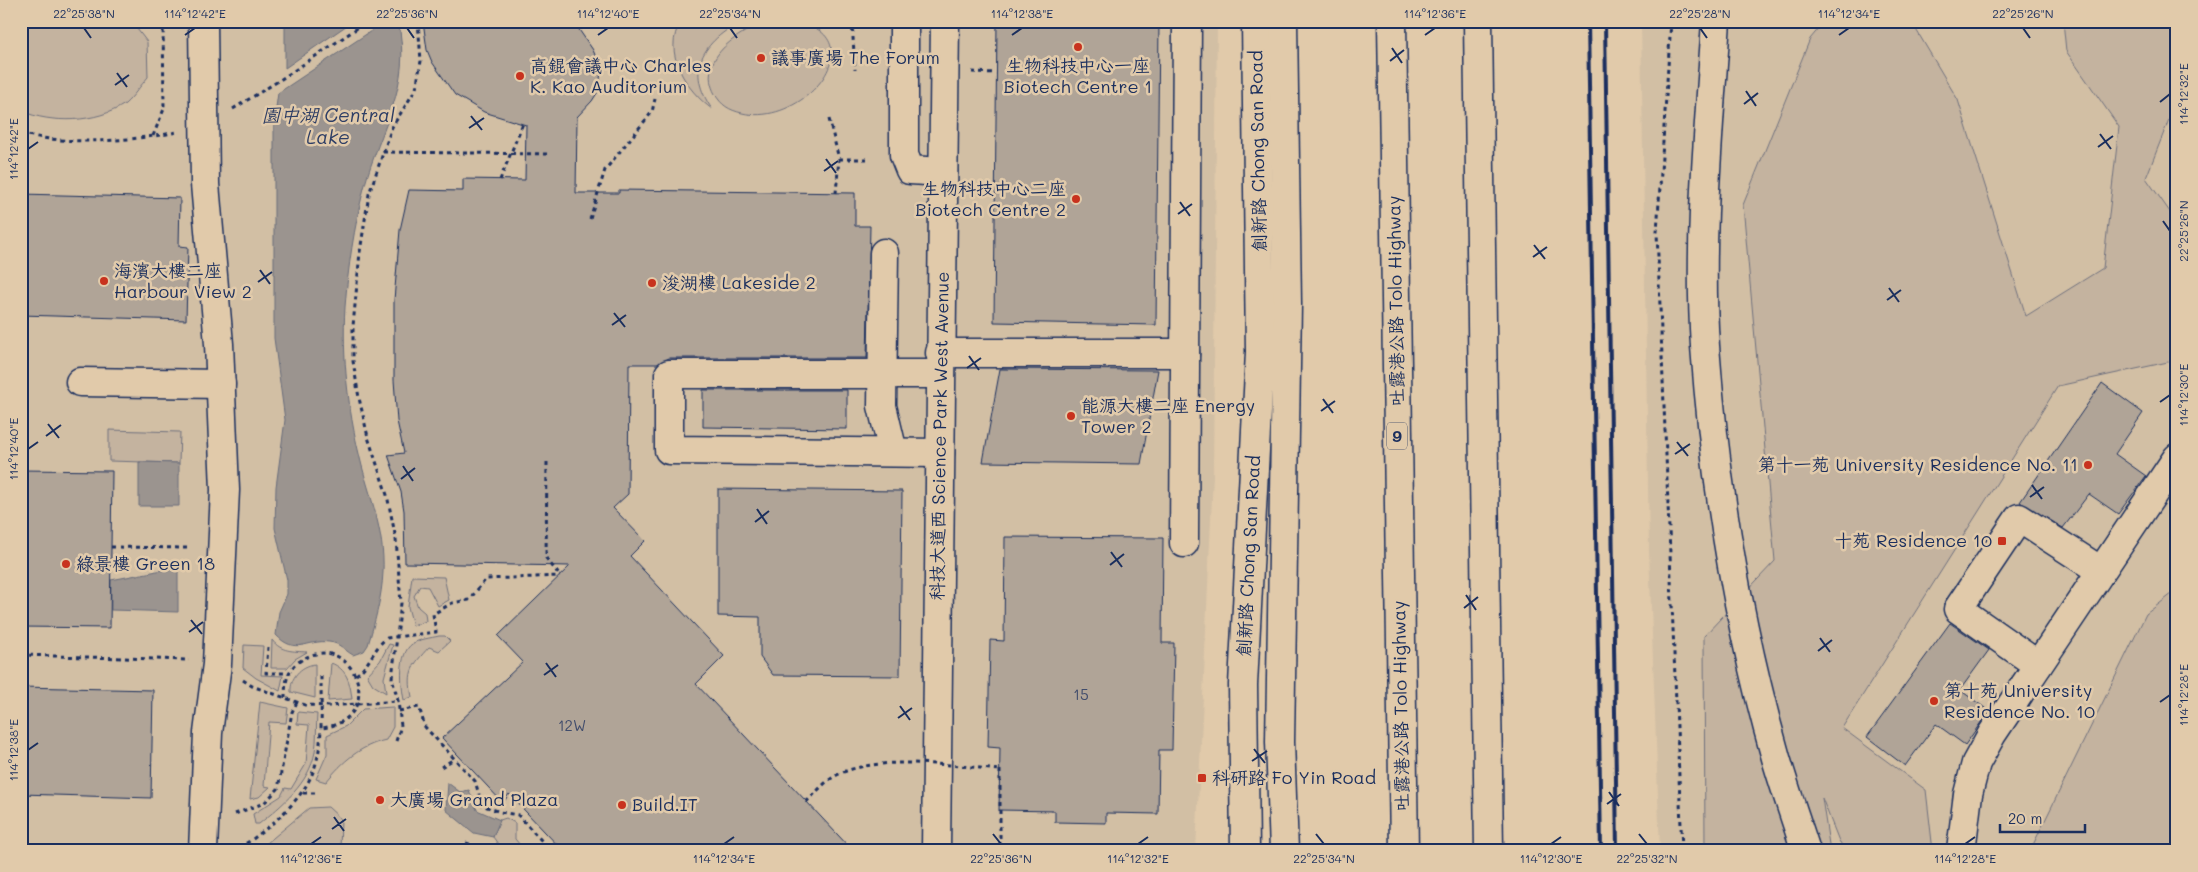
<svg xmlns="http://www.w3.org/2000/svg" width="2198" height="872" viewBox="0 0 2198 872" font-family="Mali,'LXGW WenKai TC',sans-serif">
  <rect width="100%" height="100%" fill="#e1caaa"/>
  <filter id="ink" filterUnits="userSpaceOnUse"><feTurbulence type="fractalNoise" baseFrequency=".02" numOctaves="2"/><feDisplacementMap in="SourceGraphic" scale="10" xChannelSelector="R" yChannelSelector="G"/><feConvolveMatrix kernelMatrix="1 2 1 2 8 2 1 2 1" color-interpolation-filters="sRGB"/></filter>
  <g filter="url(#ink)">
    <g fill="#d2bfa4">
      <path d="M21 21H1217L1213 475 1196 851H21Z"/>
      <path d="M1641 21H2177V851H1660L1649 552Z"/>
    </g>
    <g fill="#c4b39f" stroke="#70717e">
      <path d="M21 21H131L147 42 148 77C141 85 133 97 125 104 96 123 52 124 21 111Z"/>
      <path d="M681 21H742C702 42 685 70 712 109 687 91 661 53 681 21Z"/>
      <path d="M771 21C780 21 790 20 798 22 875 38 805 128 742 113 729 110 721 105 715 94 695 57 742 29 771 21Z"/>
      <path d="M1825 21H1911L1958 100 2026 316 2103 268 2119 127 2066 51 2063 21H2177V99L2146 178 2177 222V360L2058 386 1842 728 1926 790 1933 851H1846L1839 841 1822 798 1830 851H1705L1704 636 1775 561 1743 205 1810 39Z"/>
      <path d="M109 430 180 432 179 463 109 461Z"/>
      <path d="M412 576 444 577 449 600 438 606 428 587 420 586 414 596 418 607 425 613 426 621 413 626 408 607Z"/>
      <path d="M2177 590V790L2173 793 2177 808V851H2030L2146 614Z"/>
      <path d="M439 636H445L450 641 439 651 429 647C412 666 407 671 412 697L404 700C401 685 398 654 412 644 419 639 431 638 439 636Z"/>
      <path d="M272 640C281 652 293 651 307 652L295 659 287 668H271Z"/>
      <path d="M389 644 393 645 384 678 386 693 373 685 367 675 380 661Z"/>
      <path d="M244 645 263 646 261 675 283 676 280 691 256 678 243 668Z"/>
      <path d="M331 663C347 669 350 682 352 699L328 701Z"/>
      <path d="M315 664V698L291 692C290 678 300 666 315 664Z"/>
      <path d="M260 702 288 708 286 723 269 722 264 786 270 787 259 797 250 799Z"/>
      <path d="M393 707V727L386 740C360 746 343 761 326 782L316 779 327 754V735L346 726 363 709Z"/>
      <path d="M298 712 317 714C316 726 317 740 315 752 309 784 282 805 259 824H255L253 814 281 796 285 788 291 789 306 764 309 725 297 724Z"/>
      <path d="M328 807 341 819 340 851H275L267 843 309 808Z"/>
      <path d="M506 818 515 823V839L525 851H503L493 837 500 820Z"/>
    </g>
    <g fill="#9b948f" stroke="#686c7b">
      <path d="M285 21H353L285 68Z"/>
      <path d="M386 21H398C413 86 380 128 364 188 354 228 348 267 345 307 342 356 348 410 360 458 369 496 385 531 383 572 382 597 375 621 368 645L364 651 353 655C344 650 340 643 329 642 307 639 296 656 276 635L279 612 287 594V580L275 528 276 487 285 420 274 338V122L278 93Z"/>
      <path d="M139 462 179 463V506H139Z"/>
      <path d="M178 567V612L111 610V580Z"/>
      <path d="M448 783 460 792 469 790 477 810 500 820 493 837 474 833 446 810Z"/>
    </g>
    <g fill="#b0a497" stroke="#1b2f5e">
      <path d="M423 21H573L593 50 601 70 599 90 592 101 577 117 576 193H619V190L855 193V226H870L867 358H669L658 364H629L628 494 613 508 645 541 630 556 724 656 696 684 853 851H563L509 794 503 803 442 738 523 662 498 636 570 566 405 563 404 511 401 492 388 455 404 453 397 421 394 380V300L400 230 409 190 463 191V179L525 180 526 125 484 112 455 95 432 62 427 50Z"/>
      <path d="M997 21H1159L1156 325 994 322Z"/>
      <path d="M21 194 180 198 179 246 188 247 186 320 21 315Z"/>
      <path d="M1000 369 1158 370 1141 464 983 462Z"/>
      <path d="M2102 383 2143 413 2115 454 2146 476 2118 514 2089 494 2063 528 2020 502Z"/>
      <path d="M703 390H847V429L703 427Z"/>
      <path d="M21 470 112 471 110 628 21 627Z"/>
      <path d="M718 489 902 491 900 676 773 675 760 657V617L718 616Z"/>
      <path d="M1005 537 1163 538 1162 643H1174L1172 750H1159L1158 814 1106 813V823L1055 822V811L999 810 1000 748 988 747 990 640 1004 641Z"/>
      <path d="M1950 623 1989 650 1960 690 1989 711 1965 745 1936 724 1905 766 1867 737Z"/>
      <path d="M21 687 153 690 151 798 21 794Z"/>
    </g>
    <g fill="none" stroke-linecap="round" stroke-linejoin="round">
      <defs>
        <g id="minor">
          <path d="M203 21 205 184 219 344 225 490 217 664 208 733 203 851"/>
          <path d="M904 21V155L910 170 943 172"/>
          <path d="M1716 21C1709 129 1698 238 1705 346 1715 486 1738 624 1776 758 1785 789 1796 820 1806 851"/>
          <path d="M884 253 882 406 893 452"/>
          <path d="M940 353H1185"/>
          <path d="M80 382 221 384"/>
          <path d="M940 453 669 450V374H940"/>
          <path d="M1184 543 1187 21"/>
          <path d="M2038 665 1958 609 2019 518 2101 571"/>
          <path d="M936 851 945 21"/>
          <path d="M1961 851 1968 794 1976 763 1992 734 2177 458"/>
        </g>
        <g id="major">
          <path d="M1283 21 1287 304 1280 742 1284 851"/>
          <path d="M1245 851 1243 685 1260 352 1256 21"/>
        </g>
        <g id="highway">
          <path d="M1392 21 1404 851"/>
          <path d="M1478 21 1489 851"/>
        </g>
      </defs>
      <use href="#minor" stroke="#1b2f5e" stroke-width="31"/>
      <use href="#major" stroke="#1b2f5e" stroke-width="31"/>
      <use href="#highway" stroke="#1b2f5e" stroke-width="31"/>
      <g stroke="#1b2f5e" stroke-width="3" stroke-dasharray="4 4" stroke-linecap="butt">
        <path d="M852 21 855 70"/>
        <path d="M1671 21 1657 232 1682 851"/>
        <path d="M972 72 997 73"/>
        <path d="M233 109 280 80 368 21"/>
        <path d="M829 119 839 159 836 193"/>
        <path d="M21 133C61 146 135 141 177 132"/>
        <path d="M153 136 164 109 163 21"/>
        <path d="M383 152 550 154"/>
        <path d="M839 159H871"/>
        <path d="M590 219 605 170 652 112 655 99"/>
        <path d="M547 462 546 558 560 576"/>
        <path d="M111 547 188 548"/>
        <path d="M268 647 266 673H289"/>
        <path d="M21 655 189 660"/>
        <path d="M356 675C371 664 373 648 387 638L436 632 433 614 452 603 469 600 486 579 560 576"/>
        <path d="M243 680 252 686 305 705 329 706 398 701 392 678 401 603 396 539 387 495 368 437 359 398 353 361V326L360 252 369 194 392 127 416 89 421 61 418 21"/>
        <path d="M285 698C285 683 287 669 300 661 351 626 391 718 322 728"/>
        <path d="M399 711 419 707 425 727 475 781 482 805 500 812 518 815 551 851"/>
        <path d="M396 741 401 726 398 701"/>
        <path d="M441 767 454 759"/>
        <path d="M1000 770V851"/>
        <path d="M303 793H318"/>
        <path d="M235 814 264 803 278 789 292 712 297 702"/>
        <path d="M466 843 492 851"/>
        <path d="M231 848C242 849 258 835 267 828 328 777 321 749 321 675"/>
      </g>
      <use href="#minor" stroke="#e1caaa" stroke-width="28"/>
      <use href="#major" stroke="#e1caaa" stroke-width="28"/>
      <use href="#highway" stroke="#e1caaa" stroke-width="28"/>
      <g stroke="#1b2f5e" stroke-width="4">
        <path d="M1588 21 1601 851"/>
        <path d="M1605 21 1617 851"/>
      </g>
      <g stroke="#1b2f5e" stroke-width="3" stroke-dasharray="4 4" stroke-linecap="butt">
        <path d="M500 180 523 123"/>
        <path d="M806 802C814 795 821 786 829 780 866 752 956 766 1000 770"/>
      </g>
    </g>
  </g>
  <path fill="none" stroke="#1b2f5e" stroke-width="2" d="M84 28 91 38M407 28 414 38M730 28 737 38M1700 28 1707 38M2023 28 2030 38M185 35 195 28M598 35 608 28M1012 35 1022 28M1425 35 1435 28M1839 35 1849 28M1392 48 1402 63M1390 61 1404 50M117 73 127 87M115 85 129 75M1746 91 1756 106M2160 102 2170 94M1744 104 1758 93M471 116 482 130M469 128 484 118M2100 134 2111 149M2098 147 2113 136M28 149 38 142M826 159 836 173M824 171 838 161M1180 202 1190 216M1178 214 1192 204M2163 221 2170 231M1534 245 1545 259M1533 257 1547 247M260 270 270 284M258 282 272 272M1889 288 1899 302M1887 300 1901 290M614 313 625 327M612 325 626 315M969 356 979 370M967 368 981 358M1323 399 1333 413M2160 402 2170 395M1321 411 1335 401M48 424 59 438M46 436 61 425M1677 442 1688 456M28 449 38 442M1675 454 1690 444M403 466 413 481M401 479 415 468M2032 485 2042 499M2030 497 2044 487M757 509 767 524M755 522 769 511M1111 552 1122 567M1110 565 1124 554M1466 595 1476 610M1464 608 1478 597M191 620 202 634M189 632 203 622M1820 638 1830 652M1818 651 1832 640M546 663 556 677M544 675 558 665M2160 702 2170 695M900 706 910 720M898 718 912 708M1254 749 1265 763M28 750 38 743M1252 761 1267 751M1609 792 1619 806M1607 804 1621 794M334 817 344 831M332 829 346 819M993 834 1001 844M1316 834 1324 844M1639 834 1647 844M311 844 321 837M724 844 734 837M1138 844 1148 837M1551 844 1561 837M1965 844 1975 837"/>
  <g fill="#c8321e" stroke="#e1caaa" stroke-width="2">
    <circle cx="1078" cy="47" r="5"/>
    <circle cx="761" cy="58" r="5"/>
    <circle cx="520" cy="76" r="5"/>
    <circle cx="1076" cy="199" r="5"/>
    <circle cx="104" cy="281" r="5"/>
    <circle cx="652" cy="283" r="5"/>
    <circle cx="1071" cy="416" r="5"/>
    <circle cx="2088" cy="465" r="5"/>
    <rect x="1997" y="536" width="10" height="10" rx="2.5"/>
    <circle cx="66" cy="564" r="5"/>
    <circle cx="1934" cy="701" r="5"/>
    <rect x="1197" y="773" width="10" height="10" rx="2.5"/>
    <circle cx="380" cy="800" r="5"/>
    <circle cx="622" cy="805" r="5"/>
  </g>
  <g text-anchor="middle" stroke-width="5" stroke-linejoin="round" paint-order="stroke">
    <g font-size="15" fill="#404c6c">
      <text x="1081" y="700">15</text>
      <text x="572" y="731">12W</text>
    </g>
    <rect fill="#e1caaa" stroke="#565e75" stroke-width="1" x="1387" y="422.5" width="20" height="27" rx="4"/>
    <g font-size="16" font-weight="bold" fill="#1b2f5e">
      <text x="1397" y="442">9</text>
    </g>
    <g font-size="18" fill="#1b2f5e" stroke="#e1caaa" text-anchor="start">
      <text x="771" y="64">議事廣場 The Forum</text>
      <text x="530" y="72">高錕會議中心 Charles<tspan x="530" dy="21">K. Kao Auditorium</tspan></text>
      <text x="1078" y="72" text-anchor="middle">生物科技中心一座<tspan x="1078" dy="21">Biotech Centre 1</tspan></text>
      <text x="1066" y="195" text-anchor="end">生物科技中心二座<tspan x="1066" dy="21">Biotech Centre 2</tspan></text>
      <text x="114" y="277">海濱大樓二座<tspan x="114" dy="21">Harbour View 2</tspan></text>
      <text x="662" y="289">浚湖樓 Lakeside 2</text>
      <text x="1081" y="412">能源大樓二座 Energy<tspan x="1081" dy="21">Tower 2</tspan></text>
      <text x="2078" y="471" text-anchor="end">第十一苑 University Residence No. 11</text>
      <text x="1992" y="547" text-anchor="end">十苑 Residence 10</text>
      <text x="76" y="570">綠景樓 Green 18</text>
      <text x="1944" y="697">第十苑 University<tspan x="1944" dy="21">Residence No. 10</tspan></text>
      <text x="1212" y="784">科研路 Fo Yin Road</text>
      <text x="390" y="806">大廣場 Grand Plaza</text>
      <text x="632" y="811">Build.IT</text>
    </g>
    <g font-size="18" fill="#1b2f5e" stroke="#e1caaa">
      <text transform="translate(1258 151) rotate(-91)" y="6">創新路 Chong San Road</text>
      <text transform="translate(1396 301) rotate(-91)" y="6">吐露港公路 Tolo Highway</text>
      <text transform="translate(940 436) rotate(-89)" y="6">科技大道西 Science Park West Avenue</text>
      <text transform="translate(1249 556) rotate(-87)" y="6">創新路 Chong San Road</text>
      <text transform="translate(1401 706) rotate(-91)" y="6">吐露港公路 Tolo Highway</text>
    </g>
    <g font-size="19" font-style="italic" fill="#2e3e65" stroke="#e1caaa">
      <text x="328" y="122">園中湖 Central<tspan x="328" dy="22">Lake</tspan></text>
    </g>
  </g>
  <rect width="2198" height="872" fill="none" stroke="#e1caaa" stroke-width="55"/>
  <path d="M2000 824v8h85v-8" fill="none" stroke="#1b2f5e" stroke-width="2.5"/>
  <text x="2008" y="824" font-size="15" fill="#1b2f5e" stroke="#e1caaa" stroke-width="4" paint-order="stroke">20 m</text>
  <rect x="28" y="28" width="2142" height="816" fill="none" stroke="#1b2f5e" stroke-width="2"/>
  <g font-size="12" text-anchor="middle" fill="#1b2f5e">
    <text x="84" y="18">22°25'38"N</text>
    <text x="195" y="18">114°12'42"E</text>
    <text x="407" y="18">22°25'36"N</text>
    <text x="608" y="18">114°12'40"E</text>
    <text x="730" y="18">22°25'34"N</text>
    <text x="1022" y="18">114°12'38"E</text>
    <text x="1435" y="18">114°12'36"E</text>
    <text x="1700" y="18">22°25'28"N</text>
    <text x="1849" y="18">114°12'34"E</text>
    <text x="2023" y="18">22°25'26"N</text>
    <text transform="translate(2184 94) rotate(-90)" y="4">114°12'32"E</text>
    <text transform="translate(14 149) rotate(-90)" y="4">114°12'42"E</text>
    <text transform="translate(2184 231) rotate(-90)" y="4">22°25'26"N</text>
    <text transform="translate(2184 395) rotate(-90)" y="4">114°12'30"E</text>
    <text transform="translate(14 449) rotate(-90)" y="4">114°12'40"E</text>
    <text transform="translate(2184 695) rotate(-90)" y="4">114°12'28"E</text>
    <text transform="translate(14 750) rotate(-90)" y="4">114°12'38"E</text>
    <text x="311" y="863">114°12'36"E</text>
    <text x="724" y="863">114°12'34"E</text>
    <text x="1001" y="863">22°25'36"N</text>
    <text x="1138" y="863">114°12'32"E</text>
    <text x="1324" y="863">22°25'34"N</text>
    <text x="1551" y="863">114°12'30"E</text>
    <text x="1647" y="863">22°25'32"N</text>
    <text x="1965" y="863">114°12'28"E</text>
  </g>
</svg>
